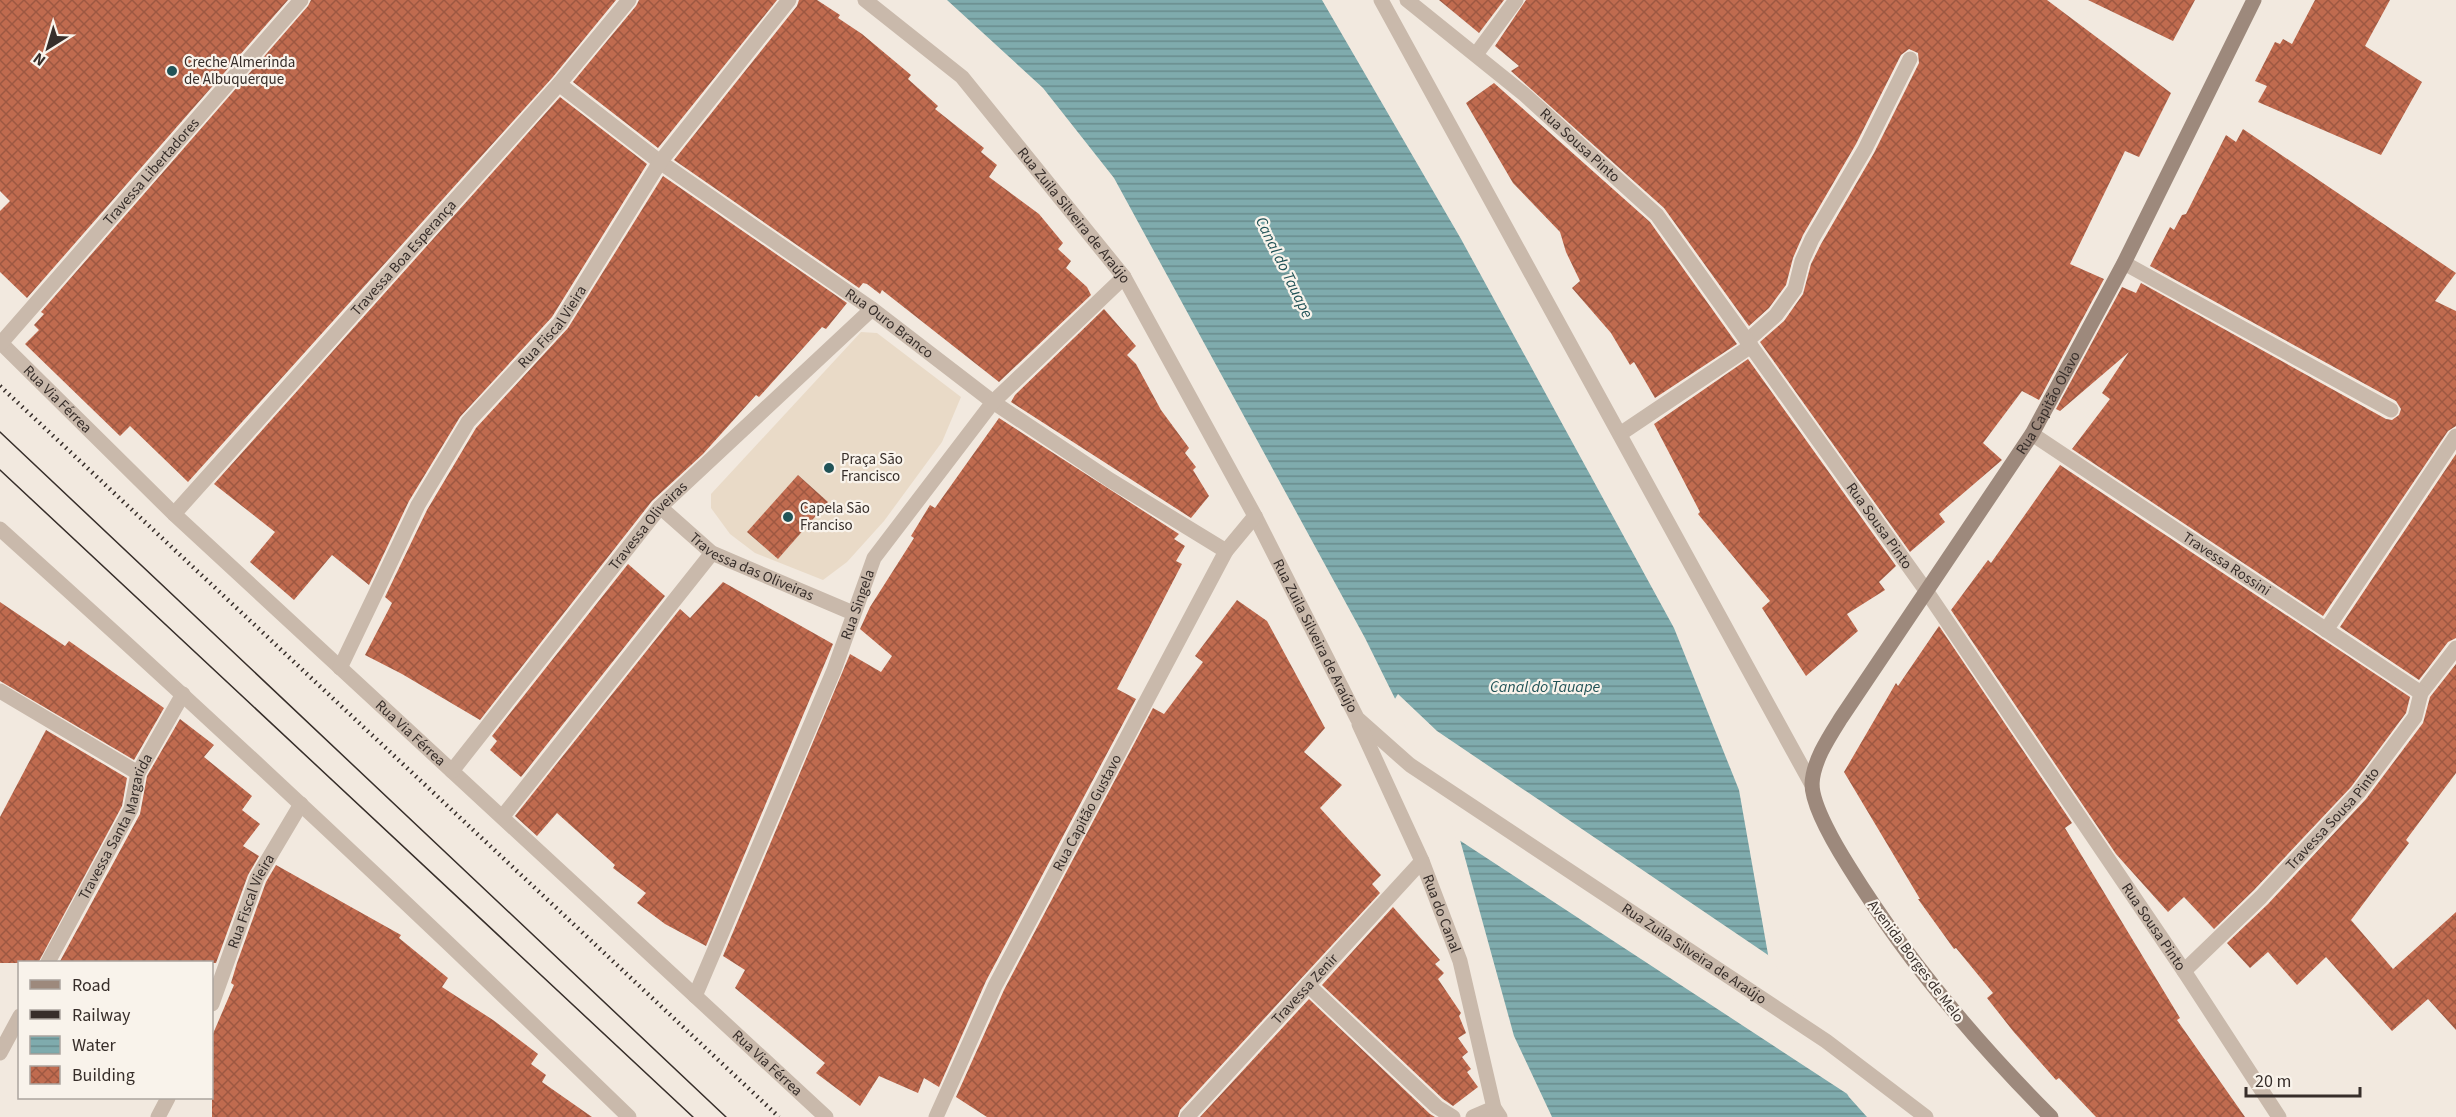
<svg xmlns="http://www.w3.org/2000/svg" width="2456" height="1117" viewBox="0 0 2456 1117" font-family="'Source Sans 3',sans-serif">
  <defs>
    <pattern id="water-rules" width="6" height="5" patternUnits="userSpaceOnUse" patternTransform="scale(1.5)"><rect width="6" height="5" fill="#7fabad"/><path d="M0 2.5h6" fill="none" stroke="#698c8d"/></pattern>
    <pattern id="building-cross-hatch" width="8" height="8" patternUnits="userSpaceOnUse" patternTransform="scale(1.5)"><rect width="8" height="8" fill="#c06b4f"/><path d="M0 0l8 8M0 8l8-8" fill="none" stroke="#9d5842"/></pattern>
  </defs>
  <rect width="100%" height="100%" fill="#f2e9df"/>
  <path fill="#e9dac7" d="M861 332 877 333 961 397 942 442 884 521 847 562 823 580 755 553 730 534 711 508V494Z"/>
  <path fill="url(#water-rules)" d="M947 0H1322L1461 239 1674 628 1739 790 1769 960 1849 1097 1867 1117H1552L1514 1036 1454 818 1365 638 1114 178 1043 88Z"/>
  <path fill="#f2e9df" d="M1398 694 1437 731 1771 957 1855 1099 1456 838 1451 819 1393 702Z"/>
  <g fill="url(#building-cross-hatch)">
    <path d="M0 0H288L27 298 0 272V211L10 201 0 191Z"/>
    <path d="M311 0H616L552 78 188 482 130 426 120 436 25 344 39 330 34 325 44 314 41 312 308 6Z"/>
    <path d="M639 0H777L658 148 573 82 636 6Z"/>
    <path d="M799 0H817L840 15 838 18 862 34 911 75 908 79 938 106 935 109 984 148 981 152 997 165 989 177 1039 214 1063 243 1058 249 1071 261 1066 268 1087 287 1091 295 999 382 882 290 880 294 867 284 863 283 859 288 674 160 797 6Z"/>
    <path d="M1439 0H1504L1479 33Z"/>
    <path d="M1526 0H2047L2171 93 2139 157 2125 151 2070 264 2104 279 2039 400 2022 391 1983 443 2002 460 1939 514 1945 522 1910 552 1760 342 1784 321 1803 294 1811 264 1821 244 1874 153 1919 63 1918 53 1909 49 1901 55 1856 144 1803 235 1793 258 1786 285 1769 308 1749 326 1664 208 1511 71 1519 66 1495 46Z"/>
    <path d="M2088 0H2195L2173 41Z"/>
    <path d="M2315 0H2390L2365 46 2422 82 2381 155 2258 102 2267 86 2255 81 2275 42 2280 44 2283 39 2292 44Z"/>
    <path d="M1494 83 1650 222 1737 344 1655 398 1634 362 1630 365 1611 333 1572 288 1580 281 1566 252 1560 232 1513 183 1466 103Z"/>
    <path d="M560 97 647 164 552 317 460 417 409 501 369 585 332 555 294 600 250 562 275 532 214 484Z"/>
    <path d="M2243 129 2456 273 2435 301 2456 311V426L2448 431 2323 616 2072 449 2110 399 2102 393 2129 352 2060 411 2056 409 2122 287 2136 293 2141 283 2386 419 2392 420 2399 415 2401 409 2396 401 2150 266 2170 227 2174 230 2182 215 2186 214 2226 135 2236 142Z"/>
    <path d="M663 176 847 303 826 329 822 327 759 397 756 395 703 454 652 501 480 720 402 674 365 655 392 603 385 597 427 510 476 428 568 328Z"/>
    <path d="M1104 309 1136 346 1127 355 1136 364 1161 410 1189 448 1185 453 1196 467 1193 470 1209 496 1191 518 1011 402 1015 395Z"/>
    <path d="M1748 359 1896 566 1879 582 1885 590 1847 614 1858 631 1806 676 1762 608 1770 601 1698 514 1700 512 1654 424Z"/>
    <path d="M999 418 1179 534 1174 539 1185 546 1176 561 1182 564 1117 689 1136 699 986 981 939 1087 924 1078 918 1093 879 1076 860 1106 816 1073 825 1063 735 988 745 970 723 956 850 654 881 672 892 656 860 629 870 607 914 538 911 536 930 505 935 508Z"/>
    <path d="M2456 454V638L2448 642 2419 680 2340 627Z"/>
    <path d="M2060 465 2410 697 2406 713 2351 787 2254 890 2214 929 2184 897 2168 912 2116 854 1951 610 1988 560 1991 563Z"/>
    <path d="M798 475 828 502 778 559 747 532Z"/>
    <path d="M628 564 665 596 521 777 490 750 497 741 492 736Z"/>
    <path d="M723 582 833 644 706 946 665 924 637 903 646 893 613 868 615 865 557 813 537 836 515 816 680 609 690 618Z"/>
    <path d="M1237 600 1267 621 1325 728 1304 752 1342 785 1320 808 1381 875 1372 884 1380 893 1180 1110 1178 1117H987L956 1097 1004 990 1153 708 1164 714 1203 662 1195 656Z"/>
    <path d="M0 602 65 646 69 641 164 708 134 760 0 681Z"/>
    <path d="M1939 626 2072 823 2065 828 2180 1018 2177 1020 2245 1117H2096L2059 1078 2056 1080 2013 1031 1987 998 1993 993 1956 948 1954 949 1918 899H1920L1844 772 1896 683 1898 686Z"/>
    <path d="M2456 664V773L2406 840 2409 843 2351 920 2393 969 2456 912V1030L2428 999 2392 1031 2326 957 2297 985 2268 952 2250 968 2227 943 2268 904 2366 799 2423 723 2430 697Z"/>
    <path d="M180 719 214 745 204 757 252 796 242 810 260 824 243 846 259 856 248 875 216 963H59L140 814 147 776Z"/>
    <path d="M46 730 127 778 122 806 38 963H0V817Z"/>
    <path d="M276 865 401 935 399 938 448 978 442 987 493 1020 538 1054 531 1064 546 1075 542 1082 592 1117H212V1036L234 985 231 983 237 963 266 882Z"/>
    <path d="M1393 907 1440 960 1435 964 1444 973 1438 979 1461 1013 1459 1016 1466 1033 1458 1038 1468 1052 1462 1057 1471 1069 1467 1072 1478 1087 1453 1106 1443 1099 1322 985Z"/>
    <path d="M1309 999 1430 1114 1435 1117H1200Z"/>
  </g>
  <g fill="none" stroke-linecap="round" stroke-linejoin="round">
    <g stroke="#c9b9ab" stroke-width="15">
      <path d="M1477 53 1516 0"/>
      <path d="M2124 263 2391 410"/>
      <path d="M1747 341 1776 315 1795 289 1802 261 1812 239 1865 149 1910 59"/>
      <path d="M1620 434 1751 346"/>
      <path d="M2326 630 2456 436"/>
      <path id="s1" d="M2184 971 2261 897 2358 793 2415 717 2421 693 2456 648"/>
      <path d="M1308 985 1437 1107 1453 1117"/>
      <path d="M1473 1117 1494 1108"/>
    </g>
    <g stroke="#c9b9ab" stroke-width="15">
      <path id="s2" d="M865 0 962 77 1124 277 1255 516 1357 718 1410 765 1826 1041 1926 1117"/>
      <path d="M1381 0 1812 785"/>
      <path id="s3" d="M1407 0 1525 95 1657 215 1927 592 2184 971 2279 1117"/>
      <path id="s4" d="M559 84 660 162 872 309 993 402 1110 480 1226 551"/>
      <path id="s5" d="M0 342 174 514 826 1117"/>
      <path id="s6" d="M1 343 301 0"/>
      <path id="s7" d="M2032 434 2421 693"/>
      <path id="s8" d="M660 507 712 553 853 613"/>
      <path id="s9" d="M174 514 559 84 629 0"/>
      <path d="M0 529C214 721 423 917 629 1117"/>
      <path id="s10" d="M340 668 418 505 468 422 560 323 660 162 789 0"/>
      <path d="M0 691 138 773"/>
      <path id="s11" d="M1359 724 1422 861 1460 961 1494 1108 1500 1117"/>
      <path id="s12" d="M452 771 660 507 872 309"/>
      <path d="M503 816 712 553"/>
      <path id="s13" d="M48 962 131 809 138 773 183 694"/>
      <path id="s14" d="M695 996 834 670 874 558 993 402 1124 277"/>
      <path id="s15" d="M212 1004 257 878 301 804"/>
      <path d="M0 1053 20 1016"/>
      <path d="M158 1117 168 1098"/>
      <path id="s16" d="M936 1117 995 986 1226 551 1255 516"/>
      <path id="s17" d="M1187 1117 1422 861"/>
    </g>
    <path stroke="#9d897c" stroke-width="15" id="s18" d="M2051 1117C1974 1040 1906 959 1849 867 1837 848 1812 806 1812 784 1813 761 1829 737 1841 718L2032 434 2124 263 2254 0"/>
    <g stroke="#372e2a" stroke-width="1.5">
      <path d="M0 432 726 1117"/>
      <path d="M0 470 693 1117"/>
    </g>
    <path stroke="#372e2a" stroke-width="4.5" stroke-dasharray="1.5 4.5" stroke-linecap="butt" d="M0 386 779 1117"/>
  </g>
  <g fill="#215357" stroke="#f9f3eb" stroke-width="2">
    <circle cx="172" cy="71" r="6"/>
    <circle cx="829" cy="468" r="6"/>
    <circle cx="788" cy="517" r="6"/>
  </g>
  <g text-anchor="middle" stroke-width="4.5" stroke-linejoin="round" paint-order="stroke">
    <g font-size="15" fill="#372e2a" stroke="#f9f3eb" text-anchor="start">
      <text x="184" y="67">Creche Almerinda<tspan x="184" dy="17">de Albuquerque</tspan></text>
      <text x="841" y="464">Praça São<tspan x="841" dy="17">Francisco</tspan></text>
      <text x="800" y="513">Capela São<tspan x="800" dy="17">Franciso</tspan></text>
    </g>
    <g font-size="15" fill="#372e2a" stroke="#f9f3eb">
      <text dy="5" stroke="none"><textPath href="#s3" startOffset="226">Rua Sousa Pinto</textPath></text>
      <text dy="5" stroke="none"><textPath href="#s6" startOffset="228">Travessa Libertadores</textPath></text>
      <text dy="5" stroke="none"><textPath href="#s2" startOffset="302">Rua Zuila Silveira de Araújo</textPath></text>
      <text dy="5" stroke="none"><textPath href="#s9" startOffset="344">Travessa Boa Esperança</textPath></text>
      <text dy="5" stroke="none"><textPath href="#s4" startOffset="408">Rua Ouro Branco</textPath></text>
      <text dy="5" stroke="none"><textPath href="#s10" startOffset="405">Rua Fiscal Vieira</textPath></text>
      <text dy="5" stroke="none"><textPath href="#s5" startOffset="81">Rua Via Férrea</textPath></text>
      <text dy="5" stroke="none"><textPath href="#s18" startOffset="864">Rua Capitão Olavo</textPath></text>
      <text dy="5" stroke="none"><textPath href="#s3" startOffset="712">Rua Sousa Pinto</textPath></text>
      <text dy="5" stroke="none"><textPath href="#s12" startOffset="314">Travessa Oliveiras</textPath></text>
      <text dy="5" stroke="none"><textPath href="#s7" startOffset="234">Travessa Rossini</textPath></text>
      <text dy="5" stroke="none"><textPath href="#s8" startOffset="111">Travessa das Oliveiras</textPath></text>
      <text dy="5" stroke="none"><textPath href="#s14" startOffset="424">Rua Singela</textPath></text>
      <text dy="5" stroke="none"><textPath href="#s2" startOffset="788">Rua Zuila Silveira de Araújo</textPath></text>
      <text dy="5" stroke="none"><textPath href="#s5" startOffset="567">Rua Via Férrea</textPath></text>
      <text dy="5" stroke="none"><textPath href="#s16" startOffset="340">Rua Capitão Gustavo</textPath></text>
      <text dy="5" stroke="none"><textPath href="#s1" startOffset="213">Travessa Sousa Pinto</textPath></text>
      <text dy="5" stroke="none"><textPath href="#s13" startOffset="152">Travessa Santa Margarida</textPath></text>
      <text dy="5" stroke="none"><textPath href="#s15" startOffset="110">Rua Fiscal Vieira</textPath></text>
      <text dy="5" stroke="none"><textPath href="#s11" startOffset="207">Rua do Canal</textPath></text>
      <text dy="5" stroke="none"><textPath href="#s3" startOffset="1198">Rua Sousa Pinto</textPath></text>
      <text dy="5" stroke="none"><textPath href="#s2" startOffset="1292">Rua Zuila Silveira de Araújo</textPath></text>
      <text transform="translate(1916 961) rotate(53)" y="5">Avenida Borges de Melo</text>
      <text dy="5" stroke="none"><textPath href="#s17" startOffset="174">Travessa Zenir</textPath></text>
      <text dy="5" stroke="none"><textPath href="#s5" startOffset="1053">Rua Via Férrea</textPath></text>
    </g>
    <g font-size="16" font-style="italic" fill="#215357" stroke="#f9f3eb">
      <text transform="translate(1285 267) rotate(64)" y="6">Canal do Tauape</text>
      <text x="1545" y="692">Canal do Tauape</text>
    </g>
  </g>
  <rect x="18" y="961" width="195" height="138" fill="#f9f3eb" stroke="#aba49e" stroke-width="1.5"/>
  <rect x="30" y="980" width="30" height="9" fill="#9d897c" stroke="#aba49e" stroke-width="1.5"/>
  <text x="72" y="991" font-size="18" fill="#372e2a">Road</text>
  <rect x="30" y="1010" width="30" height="9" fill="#372e2a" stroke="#aba49e" stroke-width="1.5"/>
  <text x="72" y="1021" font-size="18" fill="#372e2a">Railway</text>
  <rect x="30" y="1036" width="30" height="18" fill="url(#water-rules)" stroke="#aba49e" stroke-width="1.5"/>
  <text x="72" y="1051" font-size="18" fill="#372e2a">Water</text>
  <rect x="30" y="1066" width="30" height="18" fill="url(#building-cross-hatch)" stroke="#aba49e" stroke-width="1.5"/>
  <text x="72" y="1081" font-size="18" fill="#372e2a">Building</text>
  <g transform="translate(48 48) rotate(217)" stroke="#f9f3eb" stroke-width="4.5" paint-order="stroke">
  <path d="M0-4.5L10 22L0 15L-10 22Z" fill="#372e2a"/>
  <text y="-9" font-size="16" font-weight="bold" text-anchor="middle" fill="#372e2a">N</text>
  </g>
  <path d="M2246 1087v9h114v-9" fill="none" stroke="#372e2a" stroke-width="3"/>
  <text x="2255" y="1087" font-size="18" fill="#372e2a" stroke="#f9f3eb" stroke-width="4.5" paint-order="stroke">20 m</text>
</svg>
